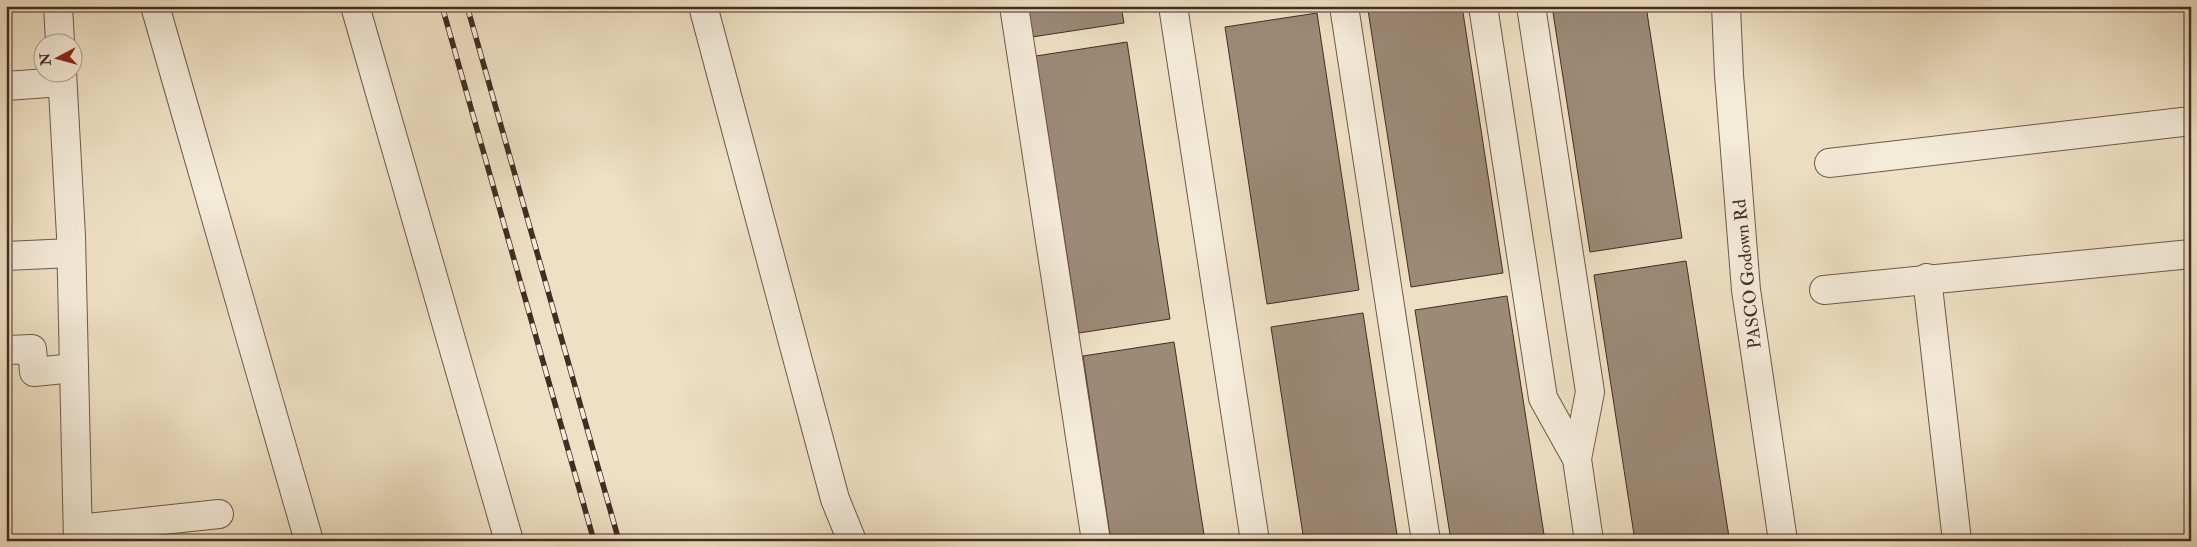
<svg xmlns="http://www.w3.org/2000/svg" width="2197" height="547" viewBox="0 0 2197 547" font-family="'IM FELL Double Pica',serif">
  <rect width="100%" height="100%" fill="#eee0c4"/>
  <filter id="stains"><feTurbulence type="fractalNoise" baseFrequency=".004" numOctaves="4"/><feColorMatrix values="0 0 0 0 .2 0 0 0 0 .09 0 0 0 0 .02 0 0 0 .5 -.17"/></filter>
  <radialGradient id="worn" r=".72"><stop offset=".6" stop-color="#630" stop-opacity="0"/><stop offset="1" stop-color="#630" stop-opacity=".3"/></radialGradient>
  <g fill="#9c8a77" stroke="#432c23">
    <path d="M1027 6H1121L1124 23 1032 37Z"/>
    <path d="M1392 6H1462L1503 273 1411 287 1368 10Z"/>
    <path d="M1552 6H1646L1682 238 1590 252Z"/>
    <path d="M1317 13 1359 290 1267 304 1225 27Z"/>
    <path d="M1127 42 1170 319 1079 333 1036 56Z"/>
    <path d="M1686 261 1729 537 1707 541H1635L1594 275Z"/>
    <path d="M1507 296 1545 541H1451L1415 310Z"/>
    <path d="M1363 313 1398 541H1304L1271 327Z"/>
    <path d="M1174 342 1205 541H1111L1083 356Z"/>
  </g>
  <g fill="none" stroke-linecap="round" stroke-linejoin="round">
    <defs>
      <g id="minor">
        <path d="M58 6 60 42"/>
        <path d="M155 6 309 541"/>
        <path d="M355 6 509 541"/>
        <path d="M703 6 835 499 852 541"/>
        <path d="M1014 6 1096 541"/>
        <path d="M1173 6 1255 541"/>
        <path d="M1344 6 1426 541"/>
        <path d="M1483 6 1543 398 1577 459"/>
        <path d="M1531 6 1590 392 1577 459 1589 541"/>
        <path d="M1726 6 1729 75 1746 290 1783 541"/>
        <path d="M62 72 71 236 78 541"/>
        <path d="M6 86 62 82"/>
        <path d="M1829 163 2191 121"/>
        <path d="M6 256 71 253"/>
        <path d="M1927 278 1957 541"/>
        <path d="M1824 290 2191 254"/>
        <path d="M6 350 32 349 34 372 74 368"/>
        <path d="M78 529 219 514"/>
      </g>
    </defs>
    <use href="#minor" stroke="#6e594b" stroke-width="30"/>
    <use href="#minor" stroke="#f4ebd9" stroke-width="28"/>
    <defs>
      <g id="rail">
        <path d="M442 6 594 541"/>
        <path d="M467 6 619 541"/>
      </g>
    </defs>
    <use href="#rail" stroke="#432c23" stroke-width="5.5"/>
    <use href="#rail" stroke="#f4ebd9" stroke-width="4" stroke-dasharray="11" stroke-linecap="butt"/>
  </g>
  <g text-anchor="middle" stroke-width="5" stroke-linejoin="round" paint-order="stroke">
    <g font-size="18" fill="#432c23" stroke="#f4ebd9">
      <text transform="translate(1747 274) rotate(-96)" y="6">PASCO Godown Rd</text>
    </g>
  </g>
  <rect width="2197" height="547" fill="none" stroke="#eee0c4" stroke-width="25"/>
  <rect x="8" y="8" width="2182" height="532" fill="none" stroke="#432c23" stroke-width="2.5"/>
  <rect x="12" y="12" width="2172" height="522" fill="none" stroke="#432c23"/>
  <g transform="translate(58 58) rotate(264)"><circle r="24" fill="#f4ebd9" stroke="#ad9f90"/>
  <path d="M0-4L9 19L0 12L-9 19Z" fill="#8f2418"/>
  <text y="-8" font-size="14" font-weight="bold" text-anchor="middle" fill="#432c23">N</text>
  </g>
  <rect width="100%" height="100%" filter="url(#stains)"/>
  <rect width="100%" height="100%" fill="url(#worn)"/>
</svg>
